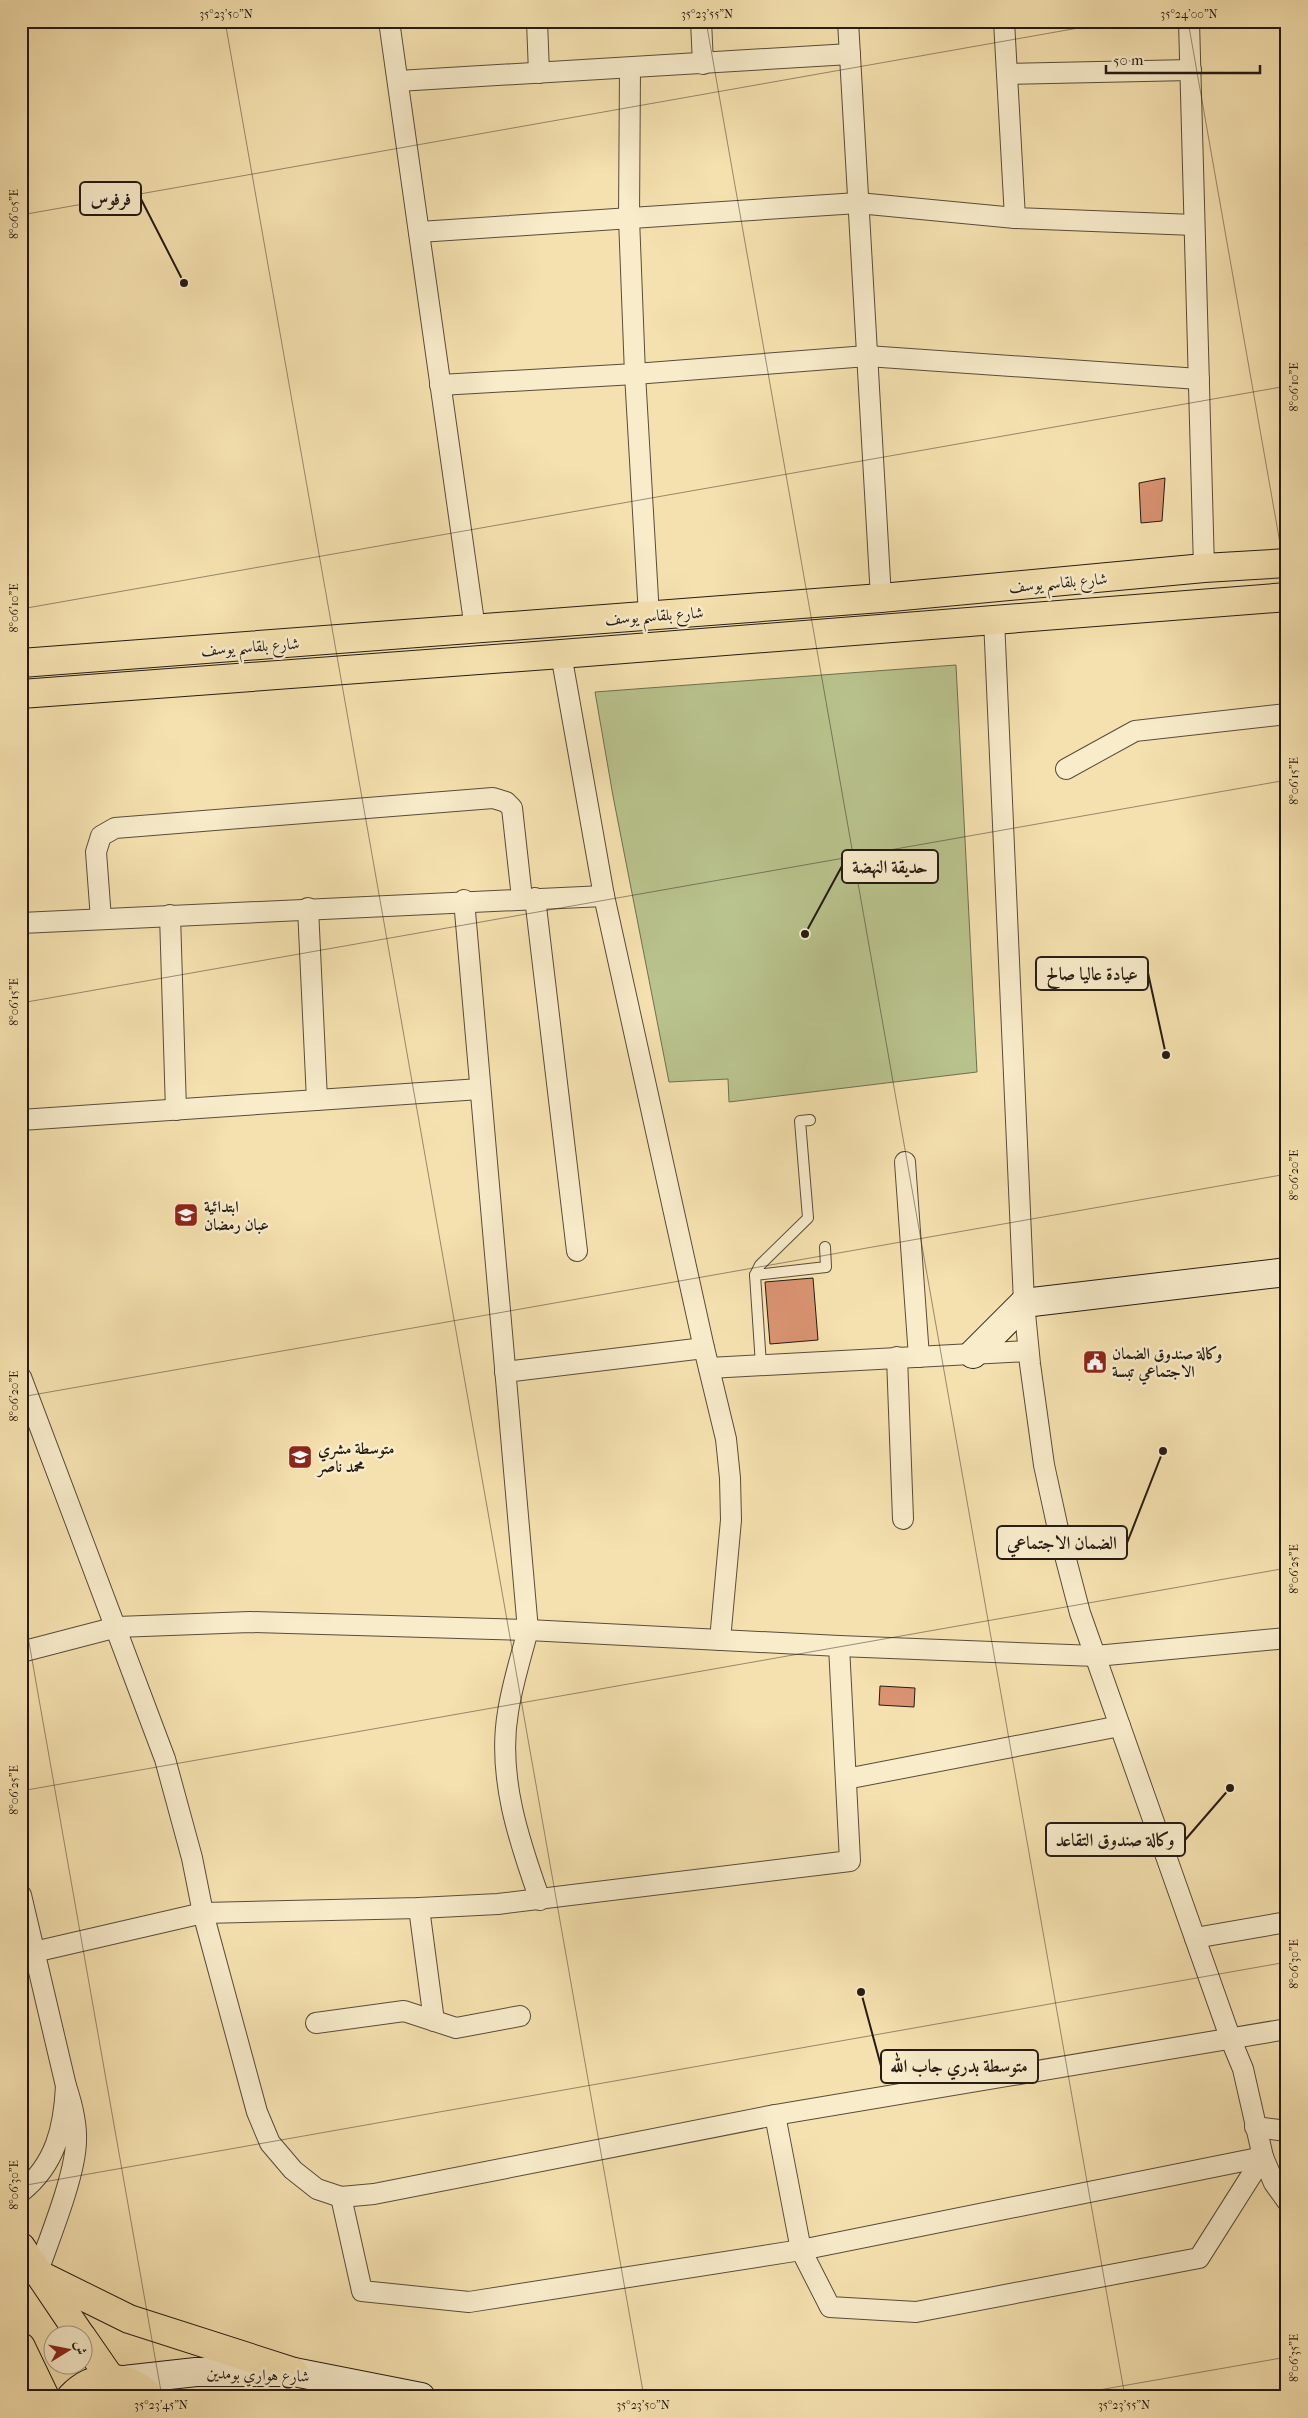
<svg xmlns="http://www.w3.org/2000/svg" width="1308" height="2418" viewBox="0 0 1308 2418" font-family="'IM FELL French Canon',Amiri,serif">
  <rect width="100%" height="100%" fill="#f5e1af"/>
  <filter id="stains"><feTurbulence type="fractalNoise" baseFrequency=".004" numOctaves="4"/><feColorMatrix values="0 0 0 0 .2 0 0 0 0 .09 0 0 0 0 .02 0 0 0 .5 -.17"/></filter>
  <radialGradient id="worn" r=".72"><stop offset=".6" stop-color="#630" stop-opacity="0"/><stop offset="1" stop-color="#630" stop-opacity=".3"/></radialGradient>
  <path fill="#b9c38d" stroke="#6f6f50" d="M956 665 977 1072 729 1102 728 1079 669 1082 613 796 595 692Z"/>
  <g fill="#d99371" stroke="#251b13">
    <path d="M1165 478 1162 521 1141 523 1139 483Z"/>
    <path d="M813 1278 818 1340 770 1344 765 1282Z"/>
    <path d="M880 1686 915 1688 914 1707 879 1705Z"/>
  </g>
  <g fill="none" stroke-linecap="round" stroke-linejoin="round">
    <defs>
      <g id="lane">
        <path d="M755 1275 760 1265 808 1218 800 1121 810 1120"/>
        <path d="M761 1365 755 1275 826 1267 825 1247"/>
      </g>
      <g id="street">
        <path d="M389 21 475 629"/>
        <path d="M537 21 539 73"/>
        <path d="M701 21 703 64"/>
        <path d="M848 21 881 598"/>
        <path d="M1004 21 1015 218"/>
        <path d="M1189 21 1204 568"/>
        <path d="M630 68 629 218 635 374 649 616"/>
        <path d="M1007 74 1191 70"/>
        <path d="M398 81 850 54"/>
        <path d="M419 232 858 203 1015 218 1194 225"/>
        <path d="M440 385 635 374 867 356 1199 379"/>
        <path d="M994 619 1024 1303 1030 1364 1044 1465 1058 1529 1080 1613 1231 2040 1243 2069 1263 2157 1274 2183 1287 2201"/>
        <path d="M561 654 604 896 704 1348 726 1439 730 1478 731 1520 720 1640"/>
        <path d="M1066 769 1135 731 1287 714"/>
        <path d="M535 898 577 1251"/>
        <path d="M464 900 528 1630C521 1657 512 1685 508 1712 497 1776 519 1841 540 1900"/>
        <path d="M308 908 317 1100"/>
        <path d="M170 915 176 1110"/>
        <path d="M101 919 96 852 101 836 115 828 493 798 506 802 512 808 522 898"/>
        <path d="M21 923 604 896"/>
        <path d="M21 1120 480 1089"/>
        <path d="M905 1162 919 1357"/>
        <path d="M897 1357 903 1519"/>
        <path d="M709 1368 1028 1351"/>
        <path d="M505 1372 704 1348"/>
        <path d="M21 1377 165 1759 192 1858 203 1913 257 2112 270 2143 293 2170 317 2189 341 2197 374 2194 775 2115 1287 2029"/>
        <path d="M21 1652 117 1627 250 1622 528 1630 839 1646 1096 1656 1287 1638"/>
        <path d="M846 1779 1120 1726"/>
        <path d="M21 1895 66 2086"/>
        <path d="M419 1908 434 2021"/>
        <path d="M1195 1938 1287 1922"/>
        <path d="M34 1952 203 1913 419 1908 498 1904 850 1861 839 1646"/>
        <path d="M316 2023 404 2011 456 2028 520 2016"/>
        <path d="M775 2115 801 2250 830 2307 916 2312 1199 2258 1263 2157"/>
        <path d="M1255 2127 1287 2131"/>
        <path d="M21 2192C56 2164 64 2127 66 2086 72 2104 77 2123 76 2142 75 2176 50 2237 38 2271"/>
        <path d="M341 2197 362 2291 469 2302 801 2250 1263 2157"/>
      </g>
      <g id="secondary">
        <path d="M973 1354 1024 1303 1287 1272"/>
        <path d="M124 2380 196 2372H294L421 2397"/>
      </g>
      <g id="primary">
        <path d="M21 663 881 598 1204 568 1287 563"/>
        <path d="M21 694 561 654 1287 597"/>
        <path d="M21 2247 81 2336"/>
        <path d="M40 2275 129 2319 294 2372"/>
        <path d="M82 2337 111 2379"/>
        <path d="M21 2347 45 2397"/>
        <path d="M71 2397C93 2373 128 2373 150 2397"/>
      </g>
    </defs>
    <use href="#lane" stroke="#594c3a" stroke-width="12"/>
    <use href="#street" stroke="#594c3a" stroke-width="22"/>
    <use href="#secondary" stroke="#251b13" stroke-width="30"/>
    <use href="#primary" stroke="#251b13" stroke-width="30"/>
    <use href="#lane" stroke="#f8eccb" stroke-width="10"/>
    <use href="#street" stroke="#f8eccb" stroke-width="20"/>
    <use href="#secondary" stroke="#f8eccb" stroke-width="28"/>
    <use href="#primary" stroke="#f5e1af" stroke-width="28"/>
  </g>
  <path fill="none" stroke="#251b13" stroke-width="1" stroke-opacity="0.45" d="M225 21 644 2397M706 21 1125 2397M1188 21 1287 583M21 215 1118 21M21 609 1287 386M21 1003 1287 780M21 1397 1287 1174M21 1597 162 2397M21 1791 1287 1568M21 2186 1287 1962M1059 2397 1287 2357"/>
  <defs>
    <symbol id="school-square" viewBox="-11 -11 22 22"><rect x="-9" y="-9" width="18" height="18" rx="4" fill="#8f2418" stroke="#f8eccb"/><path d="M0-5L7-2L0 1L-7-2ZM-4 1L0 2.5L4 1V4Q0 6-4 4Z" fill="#fff"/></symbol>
    <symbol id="civic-square" viewBox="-11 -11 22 22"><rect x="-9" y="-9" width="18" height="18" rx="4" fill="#8f2418" stroke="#f8eccb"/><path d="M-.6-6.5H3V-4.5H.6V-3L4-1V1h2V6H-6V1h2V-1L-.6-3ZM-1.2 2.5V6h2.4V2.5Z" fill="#fff"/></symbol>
  </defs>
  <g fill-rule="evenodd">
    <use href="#school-square" x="172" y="1201" width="28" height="28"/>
    <use href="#civic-square" x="1081" y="1348" width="28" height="28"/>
    <use href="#school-square" x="286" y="1443" width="28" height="28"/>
  </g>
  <g text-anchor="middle" stroke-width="5" stroke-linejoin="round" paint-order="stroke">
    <g font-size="16" fill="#251b13" stroke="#f8eccb">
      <text transform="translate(1058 582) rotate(-5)" y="6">شارع بلقاسم يوسف</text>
      <text transform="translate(654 615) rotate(-4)" y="6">شارع بلقاسم يوسف</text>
      <text transform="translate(250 646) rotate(-4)" y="6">شارع بلقاسم يوسف</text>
      <text transform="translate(258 2374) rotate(2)" y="6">شارع هواري بومدين</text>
    </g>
    <g font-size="16" font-weight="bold" fill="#251b13" stroke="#f8eccb" text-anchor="start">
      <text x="204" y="1212">ابتدائية<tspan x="204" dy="18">عبان رمضان</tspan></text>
      <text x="1112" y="1359">وكالة صندوق الضمان<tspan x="1112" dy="18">الاجتماعي تبسة</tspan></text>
      <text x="318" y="1454">متوسطة مشري<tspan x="318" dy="18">محمد ناصر</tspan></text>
    </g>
  </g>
  <path fill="none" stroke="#251b13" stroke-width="2" d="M184 283L141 199M805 934L842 866M1166 1055L1148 973M1163 1451L1127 1543M1230 1788L1185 1840M861 1992L881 2066"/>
  <g fill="#251b13" stroke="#f8eccb" stroke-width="2">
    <circle cx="184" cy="283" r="5"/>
    <circle cx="805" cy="934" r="5"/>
    <circle cx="1166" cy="1055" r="5"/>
    <circle cx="1163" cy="1451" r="5"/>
    <circle cx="1230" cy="1788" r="5"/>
    <circle cx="861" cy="1992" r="5"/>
  </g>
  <g fill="#f8eccb" stroke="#251b13" stroke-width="2">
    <rect x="80" y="182" width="61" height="33" rx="5"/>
    <rect x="842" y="850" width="96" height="33" rx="5"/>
    <rect x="1036" y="957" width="112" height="33" rx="5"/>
    <rect x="997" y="1526" width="130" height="33" rx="5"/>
    <rect x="1046" y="1823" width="139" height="33" rx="5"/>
    <rect x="881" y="2050" width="157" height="33" rx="5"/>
  </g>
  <g font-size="18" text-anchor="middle" font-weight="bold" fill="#251b13">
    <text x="111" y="205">فرفوس</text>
    <text x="890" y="873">حديقة النهضة</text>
    <text x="1092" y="980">عيادة عاليا صالح</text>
    <text x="1062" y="1549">الضمان الاجتماعي</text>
    <text x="1115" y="1846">وكالة صندوق التقاعد</text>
    <text x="959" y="2072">متوسطة بدري جاب الله</text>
  </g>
  <rect width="1308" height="2418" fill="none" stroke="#f5e1af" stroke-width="55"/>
  <g transform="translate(68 2350) rotate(80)"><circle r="24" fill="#f8eccb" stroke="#a49881"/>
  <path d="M0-4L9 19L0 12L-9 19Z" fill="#8f2418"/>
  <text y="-8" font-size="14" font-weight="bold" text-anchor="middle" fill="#251b13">ش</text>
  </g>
  <path d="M1106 65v8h154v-8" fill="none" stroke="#251b13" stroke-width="2.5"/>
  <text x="1113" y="65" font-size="15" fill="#251b13" stroke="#f8eccb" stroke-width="4" paint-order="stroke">50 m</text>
  <rect x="28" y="28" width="1252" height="2362" fill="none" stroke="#251b13" stroke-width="2"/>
  <g font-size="12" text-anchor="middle" fill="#251b13">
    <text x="226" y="18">35°23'50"N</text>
    <text x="707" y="18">35°23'55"N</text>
    <text x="1189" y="18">35°24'00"N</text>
    <text transform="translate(14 214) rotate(-90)" y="4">8°06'05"E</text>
    <text transform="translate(1294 387) rotate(-90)" y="4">8°06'10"E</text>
    <text transform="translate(14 608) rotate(-90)" y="4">8°06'10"E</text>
    <text transform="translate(1294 781) rotate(-90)" y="4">8°06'15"E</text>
    <text transform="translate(14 1002) rotate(-90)" y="4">8°06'15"E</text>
    <text transform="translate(1294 1175) rotate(-90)" y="4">8°06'20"E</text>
    <text transform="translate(14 1396) rotate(-90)" y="4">8°06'20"E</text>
    <text transform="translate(1294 1569) rotate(-90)" y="4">8°06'25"E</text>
    <text transform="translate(14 1790) rotate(-90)" y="4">8°06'25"E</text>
    <text transform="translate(1294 1964) rotate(-90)" y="4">8°06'30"E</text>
    <text transform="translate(14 2185) rotate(-90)" y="4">8°06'30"E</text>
    <text transform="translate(1294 2358) rotate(-90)" y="4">8°06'35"E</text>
    <text x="161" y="2409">35°23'45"N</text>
    <text x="643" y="2409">35°23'50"N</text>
    <text x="1124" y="2409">35°23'55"N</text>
  </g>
  <rect width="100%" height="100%" filter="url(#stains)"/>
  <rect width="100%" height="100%" fill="url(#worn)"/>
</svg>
